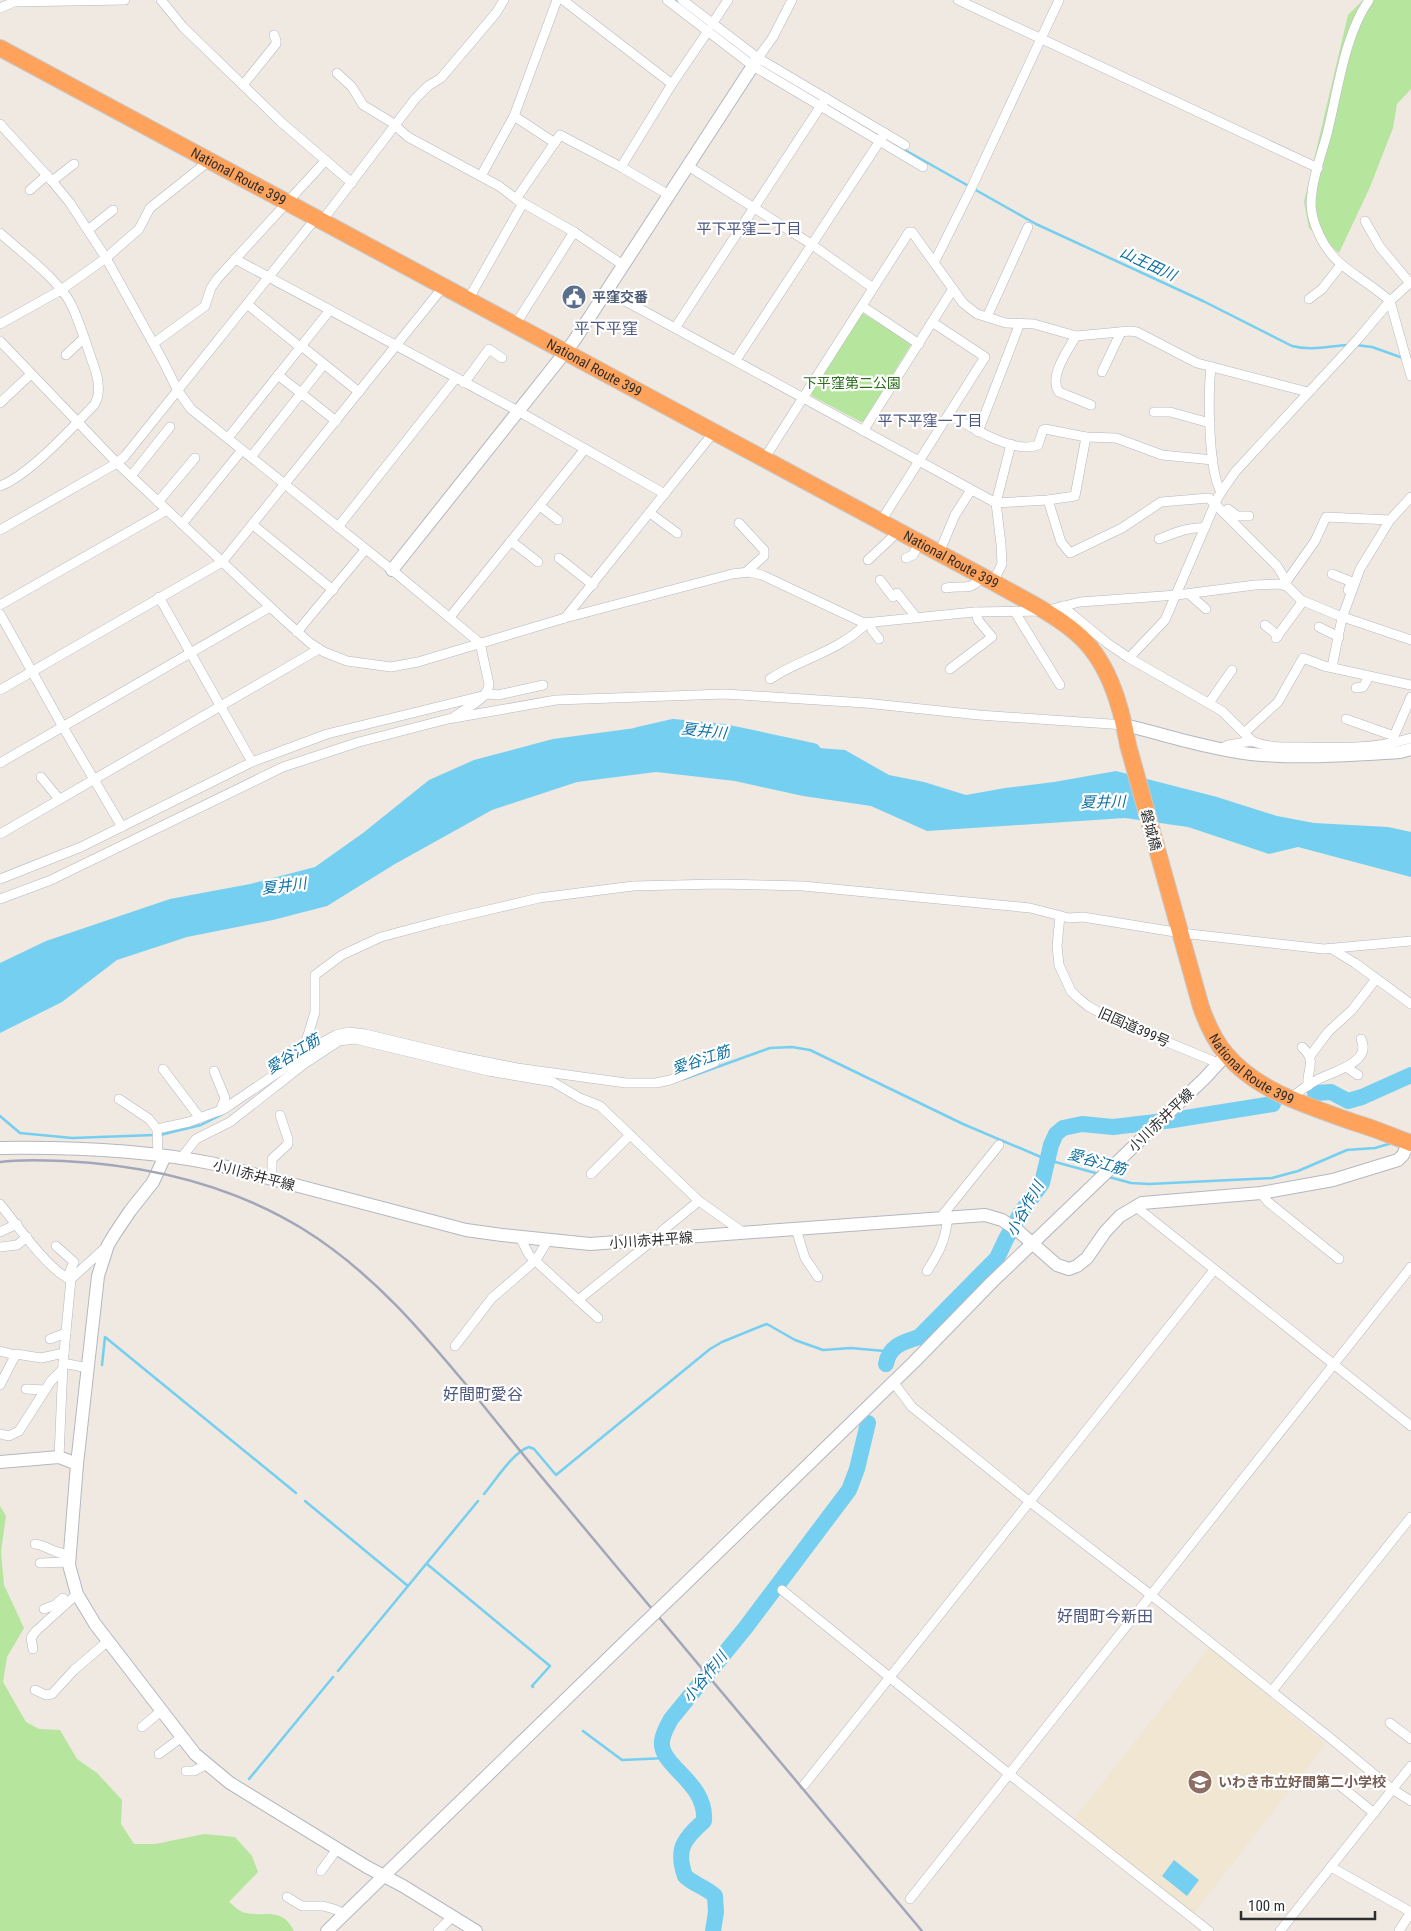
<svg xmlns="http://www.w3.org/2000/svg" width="1411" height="1931" viewBox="0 0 1411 1931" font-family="'Roboto Condensed','Noto Sans JP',sans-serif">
  <rect width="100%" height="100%" fill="#efe9e1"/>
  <path fill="#f0e6d1" d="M1209 1648 1326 1744 1193 1914 1073 1820Z"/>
  <g fill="#b6e59e">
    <path d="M1363 0H1411V89L1397 104 1393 128 1370 187 1339 253 1309 228 1304 202 1348 15Z"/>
    <path d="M862 313 912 343 864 421 861 422 812 396 811 392Z"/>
    <path d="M0 1506 6 1516 1 1552 4 1585 24 1628 7 1657 3 1682 26 1722 39 1729 60 1730 77 1759 97 1773 122 1800 121 1824 134 1844H155L204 1834 235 1837 252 1856 258 1872 229 1902C234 1906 240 1912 246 1913 267 1917 282 1907 294 1931H0Z"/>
  </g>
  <g fill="#75cff0">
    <path d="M643 727 701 739 845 750 889 775 924 782 966 795 1005 788 1054 782 1116 771 1217 797 1277 816 1314 823 1388 827 1411 832V877L1298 847 1269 854 1188 827 1125 818 927 831 871 806 803 796 735 781 656 772 577 782 492 810 395 864 327 906 273 920 187 937 117 960 62 1002 0 1033V963L46 941 170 899 250 884 315 867 363 833 429 780 474 760 553 739Z"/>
    <path d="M1174 1860 1199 1880 1187 1896 1162 1876Z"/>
  </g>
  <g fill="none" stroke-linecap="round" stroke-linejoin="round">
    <g stroke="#75cff0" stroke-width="2.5">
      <path d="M674 0 723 37"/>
      <path d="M765 68 819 100"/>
      <path d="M829 105 876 133"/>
      <path d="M889 141 1036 224 1203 301 1292 346C1311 351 1329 346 1348 345"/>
      <path d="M1356 345 1372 347 1403 358"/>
      <path d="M684 1079 770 1048 792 1047 810 1050 963 1124 1048 1160 1099 1174"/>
      <path d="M0 1116 20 1133 72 1138 154 1135"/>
      <path d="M160 1135 201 1125 223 1114"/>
      <path d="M1109 1177 1131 1183 1149 1184 1272 1178 1298 1171 1347 1150 1375 1148 1392 1143"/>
      <path d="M102 1365 105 1337 296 1493"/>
      <path d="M484 1494C495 1481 513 1452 529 1447L534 1449 556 1475 710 1349 722 1342 764 1325 767 1324 795 1340 823 1350 851 1348 884 1351 888 1355"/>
      <path d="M305 1501 408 1586"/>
      <path d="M427 1564 550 1666 532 1686 533 1687"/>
      <path d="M338 1671 478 1501"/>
      <path d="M583 1731 622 1760 667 1758"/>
      <path d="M249 1779 333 1677"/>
    </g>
    <g stroke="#75cff0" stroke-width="16">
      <path d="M638 735 673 727 724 732 813 751"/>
      <path d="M1315 1093 1331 1092 1348 1101 1362 1097 1411 1075"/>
      <path d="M886 1364C889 1346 903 1342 919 1337L997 1258 1006 1239 1022 1211 1042 1183 1051 1145 1056 1134 1063 1128 1082 1124 1113 1127 1173 1120 1273 1104"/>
      <path d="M713 1931 716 1912 715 1896C706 1887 694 1885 685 1876 675 1848 685 1838 704 1821 707 1781 659 1767 662 1741 663 1733 667 1726 671 1719L746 1627 849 1490 857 1469 868 1423"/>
    </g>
    <defs>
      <g id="street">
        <path d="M161 0 183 27 281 122 352 183"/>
        <path d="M563 0 672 84"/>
        <path d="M667 0 753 66 923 167"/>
        <path d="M682 0 758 58 905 145"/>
        <path d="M958 0 1318 168"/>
        <path d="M1369 0C1344 36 1338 91 1327 134 1322 153 1314 173 1312 193 1310 204 1312 217 1316 227 1331 268 1360 274 1390 301L1411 376"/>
        <path d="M0 8 14 2 125 0"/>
        <path d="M712 24 728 0"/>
        <path d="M758 58 773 37 792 0"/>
        <path d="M337 73 352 87 363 105 391 122 408 137 499 186 516 199 574 232 623 265"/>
        <path d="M243 85 276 44V40L274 35"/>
        <path d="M514 116 555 143"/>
        <path d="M0 124 52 181 70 203 106 258 163 361 178 391 191 409 392 570 480 643 489 684C487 701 466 707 454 717"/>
        <path d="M688 166 811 244 873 288"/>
        <path d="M621 167 672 84 708 31"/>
        <path d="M481 176 514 116 557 0"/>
        <path d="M52 181 74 164"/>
        <path d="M30 190 47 175"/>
        <path d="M516 199 560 135 621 167 669 195"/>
        <path d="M322 221 415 99 428 86 441 78 496 13 504 0"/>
        <path d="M1365 221 1380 247 1410 283"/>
        <path d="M88 230 113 210"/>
        <path d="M0 233C21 252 58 279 71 304 81 325 88 350 96 372 99 383 100 396 94 405 72 428 28 476 0 486"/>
        <path d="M235 259 518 411 665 494"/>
        <path d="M934 263 969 193 1059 0"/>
        <path d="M607 291 996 503 1048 500 1075 496 1086 437"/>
        <path d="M1309 299 1322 289 1341 265"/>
        <path d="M468 300 523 203"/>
        <path d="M247 304 300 347 304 348 359 392"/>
        <path d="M862 306 919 344"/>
        <path d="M987 317 1028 227"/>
        <path d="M0 324 61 290 106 258 139 229 150 208 209 161"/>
        <path d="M515 325 574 232"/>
        <path d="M675 328 826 98"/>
        <path d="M1076 336C1068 350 1048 377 1059 392L1091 405"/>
        <path d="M0 341 117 463 282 618 310 643 324 652 347 661 391 667 418 662 565 618 732 574 749 572 762 575 864 623 974 612 1044 611 1080 602 1177 595 1255 585 1280 584 1288 587 1301 600 1337 615 1411 640"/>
        <path d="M154 343 205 306 211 288 217 279 326 160"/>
        <path d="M66 355 84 338"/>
        <path d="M736 360 885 133"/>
        <path d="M1211 367C1208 394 1208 470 1221 492"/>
        <path d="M1102 372 1121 332"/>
        <path d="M278 375 336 421"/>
        <path d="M464 383 489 349 502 358"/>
        <path d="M0 403 31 374"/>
        <path d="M1154 412H1170L1210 423"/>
        <path d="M949 414C969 426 1014 455 1038 445L1043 430 1045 429 1086 437 1116 438 1162 455 1213 460"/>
        <path d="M863 431 953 289"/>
        <path d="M978 432 1020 323"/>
        <path d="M228 438 330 310"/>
        <path d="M251 457 324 364"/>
        <path d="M764 459 909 232H912L963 303 977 314 1006 323 1034 324 1076 336 1130 331 1137 332 1197 363 1308 392"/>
        <path d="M131 476 170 427"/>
        <path d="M1048 500 1061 542 1070 553 1122 528 1161 502 1209 498 1277 566 1285 579 1288 587"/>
        <path d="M158 502 195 458"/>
        <path d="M540 506 558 520"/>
        <path d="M1228 509 1237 516H1249"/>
        <path d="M650 513 677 533"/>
        <path d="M881 521 985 357 932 322"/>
        <path d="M739 523 764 550V556L745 573"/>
        <path d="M182 524 242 450"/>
        <path d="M253 525 333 590"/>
        <path d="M338 527 456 378"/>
        <path d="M0 530 117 463 125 456 316 218"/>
        <path d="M1159 539C1172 534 1190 526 1205 528"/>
        <path d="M511 541 538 562"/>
        <path d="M939 553 955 515 971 490"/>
        <path d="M559 558 593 585"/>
        <path d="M906 558 913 555 920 542"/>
        <path d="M868 560 899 531"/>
        <path d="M1332 574 1352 582 1348 590"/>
        <path d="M880 580 893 597 897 593 916 617"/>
        <path d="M993 582 1002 564 1001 544 996 503 1011 444"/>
        <path d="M1286 582 1315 541 1326 517 1390 520"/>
        <path d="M946 588C962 585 972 592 982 576"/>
        <path d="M1189 594 1206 609"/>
        <path d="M159 597 252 762"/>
        <path d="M0 605 167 510"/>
        <path d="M1062 606 1107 643 1129 658 1222 711 1252 741 1228 745 1222 748"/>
        <path d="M1015 612 1060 685"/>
        <path d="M0 614 63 727 122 827"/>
        <path d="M450 617 585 449"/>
        <path d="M565 618 714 432"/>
        <path d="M870 623 872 630 879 639"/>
        <path d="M1265 625 1278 636"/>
        <path d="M1319 627 1339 637"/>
        <path d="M297 632 365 550"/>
        <path d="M1276 638 1303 601"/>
        <path d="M1129 658 1165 620 1218 497 1235 472 1358 339 1390 301 1411 282"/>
        <path d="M1332 667 1342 618 1360 569 1390 520 1411 497"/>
        <path d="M950 669 992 637 978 620 976 612"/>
        <path d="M770 679C802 658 838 652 867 623"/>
        <path d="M1356 688 1363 687 1369 677"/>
        <path d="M0 690 222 562 443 287"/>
        <path d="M1209 703 1232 670"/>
        <path d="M1346 719 1394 736 1411 697"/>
        <path d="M1244 733 1278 702 1303 658 1324 666 1411 685"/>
        <path d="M1252 741C1268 748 1285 747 1302 747 1339 748 1375 749 1411 738"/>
        <path d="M0 763 270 607"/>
        <path d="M41 777 59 799"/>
        <path d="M0 834 319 649"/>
        <path d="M0 879 81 847 252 762 327 734 490 694 498 695 543 685"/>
        <path d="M0 899 51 880 283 767 359 742 448 719 556 700 725 694 865 703 979 715 1125 725"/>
        <path d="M1060 916 1057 946 1059 965 1071 991 1078 998 1088 1006 1107 1017 1218 1063"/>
        <path d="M1330 948 1355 963 1411 1004"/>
        <path d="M1302 1047C1318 1062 1306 1069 1308 1086"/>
        <path d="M1310 1056 1328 1032 1352 1010 1376 979"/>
        <path d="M301 1058 315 1012V975L342 955 381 937 441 921 539 898 633 886 718 884 803 886 1030 908 1069 918 1083 917 1181 933 1324 949 1411 941"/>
        <path d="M1346 1067 1358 1075"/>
        <path d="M163 1069 200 1118"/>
        <path d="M214 1071 225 1098 220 1111"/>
        <path d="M1290 1098C1299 1092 1307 1085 1317 1080 1331 1072 1373 1063 1361 1039"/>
        <path d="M119 1099 149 1119 157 1129 158 1155"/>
        <path d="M157 1129 189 1122 224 1109 323 1042 336 1035 349 1032 365 1034 457 1056 517 1068 626 1083H656L670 1080 715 1062"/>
        <path d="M182 1157 196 1139 230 1122 304 1064 339 1041 355 1039 488 1071 553 1082 580 1098 600 1106 699 1201 744 1233"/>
        <path d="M591 1174 630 1135"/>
        <path d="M272 1180V1159L288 1144V1139L280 1115"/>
        <path d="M1261 1193 1268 1202 1339 1259"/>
        <path d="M0 1204C14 1221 51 1274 71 1279"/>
        <path d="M1135 1206 1411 1426"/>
        <path d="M941 1217 999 1145"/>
        <path d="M796 1229 805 1258 818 1277"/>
        <path d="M0 1232 17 1224"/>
        <path d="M520 1237 529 1255 598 1318"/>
        <path d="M656 1240 662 1231 699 1201"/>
        <path d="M56 1246 74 1262 67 1278"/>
        <path d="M0 1247 17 1245 27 1237"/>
        <path d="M927 1271C940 1251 945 1241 948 1217"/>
        <path d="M578 1300 653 1240"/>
        <path d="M50 1339 66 1333"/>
        <path d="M455 1346 492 1298 536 1260 548 1240"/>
        <path d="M0 1351 15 1355"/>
        <path d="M63 1363 88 1368"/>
        <path d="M893 1382 912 1407 927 1419 1030 1502 1151 1595 1329 1737 1392 1789 1411 1801"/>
        <path d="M0 1385 16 1354 41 1358 64 1353"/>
        <path d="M26 1389 45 1390"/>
        <path d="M0 1434 9 1436 19 1431 51 1381 63 1369"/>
        <path d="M59 1457 63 1363 71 1279 106 1247"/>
        <path d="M35 1544C49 1546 55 1555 70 1554"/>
        <path d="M40 1563 69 1562"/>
        <path d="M782 1590 1009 1774 1209 1931"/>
        <path d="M44 1609 55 1605 63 1598"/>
        <path d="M33 1649 31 1638 35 1632 77 1594"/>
        <path d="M35 1690 46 1695 52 1694 74 1670 108 1641"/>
        <path d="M1272 1691 1411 1517"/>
        <path d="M1390 1723 1411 1739"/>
        <path d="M142 1727 161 1711"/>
        <path d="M159 1754 182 1737"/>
        <path d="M186 1771H194L207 1764"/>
        <path d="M1332 1779 1374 1813"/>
        <path d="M804 1785 1214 1270"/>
        <path d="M1331 1867 1411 1912"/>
        <path d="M321 1871 337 1849"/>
        <path d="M287 1897 302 1906H323L334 1909 345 1914"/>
        <path d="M910 1899 1411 1267"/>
        <path d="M438 1931 452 1917"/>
        <path d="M1280 1931 1411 1766"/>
        <path d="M1399 1931 1411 1912"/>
      </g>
      <g id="secondary">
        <path d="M392 570 574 341 758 58"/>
        <path d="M1125 725C1166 735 1209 749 1251 754 1301 759 1350 755 1400 752L1411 749"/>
        <path d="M0 1148C70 1147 146 1150 215 1164L466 1230 502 1235 590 1244 985 1215 1002 1220 1017 1230 1057 1265 1069 1269 1077 1266 1087 1258 1105 1232 1120 1216 1142 1203 1261 1193 1333 1180 1398 1160 1403 1155 1409 1142"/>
        <path d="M165 1156 153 1182 130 1211 114 1235 108 1245 98 1276 77 1464 69 1565 77 1594 95 1624 195 1754 230 1783 367 1867 403 1886 476 1931"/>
        <path d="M0 1462 59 1457 77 1464"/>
        <path d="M678 1591 914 1362 992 1282 1205 1078 1226 1055"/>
        <path d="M327 1931 631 1636"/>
      </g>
      <g id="highway">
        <path id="s1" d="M0 48 993 582C1021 598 1051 612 1075 632 1108 659 1121 705 1128 745L1201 1007C1207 1024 1214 1040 1226 1054 1258 1092 1309 1106 1353 1122 1373 1128 1392 1136 1411 1143"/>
      </g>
    </defs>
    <use href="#street" stroke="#b4b7c1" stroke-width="10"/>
    <use href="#secondary" stroke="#b4b7c1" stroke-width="14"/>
    <use href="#highway" stroke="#c9c9c9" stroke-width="18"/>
    <use href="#street" stroke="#fff" stroke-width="9"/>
    <use href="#secondary" stroke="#fff" stroke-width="12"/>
    <use href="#highway" stroke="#ffa35c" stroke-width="16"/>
    <path stroke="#a3a6b8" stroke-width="2.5" d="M0 1162C21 1159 42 1160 63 1161 146 1165 231 1185 303 1229 374 1273 425 1335 478 1399 507 1435 536 1471 566 1506 684 1648 803 1789 922 1931"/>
    <defs>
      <path id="secondary-bridge" d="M631 1636 678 1591"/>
    </defs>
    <use href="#secondary-bridge" stroke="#b4b7c1" stroke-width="14" stroke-linecap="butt"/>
    <use href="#secondary-bridge" stroke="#fff" stroke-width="12"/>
  </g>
  <defs>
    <symbol id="civic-disc" viewBox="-11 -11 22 22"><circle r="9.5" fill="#5c6f8a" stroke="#fff"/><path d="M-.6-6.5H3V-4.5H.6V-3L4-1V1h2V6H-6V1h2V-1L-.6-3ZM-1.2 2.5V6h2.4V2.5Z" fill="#fff"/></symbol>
    <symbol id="school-disc" viewBox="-11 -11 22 22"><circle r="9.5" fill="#8d6e63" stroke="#fff"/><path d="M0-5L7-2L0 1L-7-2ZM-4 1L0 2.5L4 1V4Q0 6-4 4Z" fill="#fff"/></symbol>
  </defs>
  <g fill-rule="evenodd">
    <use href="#civic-disc" x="560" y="283" width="28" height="28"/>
    <use href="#school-disc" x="1186" y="1768" width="28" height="28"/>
  </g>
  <g text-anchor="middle" stroke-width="4.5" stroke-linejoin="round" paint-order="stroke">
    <g font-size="14" fill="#2e2e2e" stroke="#fff">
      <text dy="5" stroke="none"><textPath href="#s1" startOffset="271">National Route 399</textPath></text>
      <text dy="5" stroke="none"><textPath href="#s1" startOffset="675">National Route 399</textPath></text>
      <text dy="5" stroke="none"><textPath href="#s1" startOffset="1080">National Route 399</textPath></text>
      <text transform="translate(1151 830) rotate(75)" y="5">磐城橋</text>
      <text transform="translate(1134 1027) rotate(24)" y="5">旧国道399号</text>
      <text dy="5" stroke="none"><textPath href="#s1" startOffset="1706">National Route 399</textPath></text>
      <text transform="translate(1161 1120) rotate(-44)" y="5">小川赤井平線</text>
      <text transform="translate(254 1175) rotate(15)" y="5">小川赤井平線</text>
      <text transform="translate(651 1240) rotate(-4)" y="5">小川赤井平線</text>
    </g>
    <g font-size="14" font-weight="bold" fill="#4e5e75" stroke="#fff" text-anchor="start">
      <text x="592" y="302">平窪交番</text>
    </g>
    <g font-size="14" fill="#2c6e1b" stroke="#fff">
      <text x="852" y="388">下平窪第二公園</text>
    </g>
    <g font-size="14" font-weight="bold" fill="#785e54" stroke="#fff" text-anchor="start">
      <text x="1218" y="1787">いわき市立好間第二小学校</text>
    </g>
    <g font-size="15" fill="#4d5680" stroke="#fff">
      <text x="749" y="234">平下平窪二丁目</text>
      <text x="930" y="426">平下平窪一丁目</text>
    </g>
    <g font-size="15" font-style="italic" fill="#0d6fa3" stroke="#fff">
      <text transform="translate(1148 264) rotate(25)" y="5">山王田川</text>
      <text transform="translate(704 731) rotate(6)" y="5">夏井川</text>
      <text transform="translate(1103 802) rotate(-1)" y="5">夏井川</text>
      <text transform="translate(284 886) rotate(-7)" y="5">夏井川</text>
      <text transform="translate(293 1054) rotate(-32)" y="5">愛谷江筋</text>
      <text transform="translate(701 1060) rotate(-18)" y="5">愛谷江筋</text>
      <text transform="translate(1097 1162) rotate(16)" y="5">愛谷江筋</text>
      <text transform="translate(1025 1209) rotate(-61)" y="5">小谷作川</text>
      <text transform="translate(705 1677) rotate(-51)" y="5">小谷作川</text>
    </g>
    <g font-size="16" fill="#4d5680" stroke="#fff">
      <text x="606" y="334">平下平窪</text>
      <text x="483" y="1400">好間町愛谷</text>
      <text x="1105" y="1622">好間町今新田</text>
    </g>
  </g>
  <path d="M1241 1911v8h134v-8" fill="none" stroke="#2e2e2e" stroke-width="2.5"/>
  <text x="1248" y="1911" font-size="15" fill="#2e2e2e" stroke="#ffffff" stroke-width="4" paint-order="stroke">100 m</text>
</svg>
